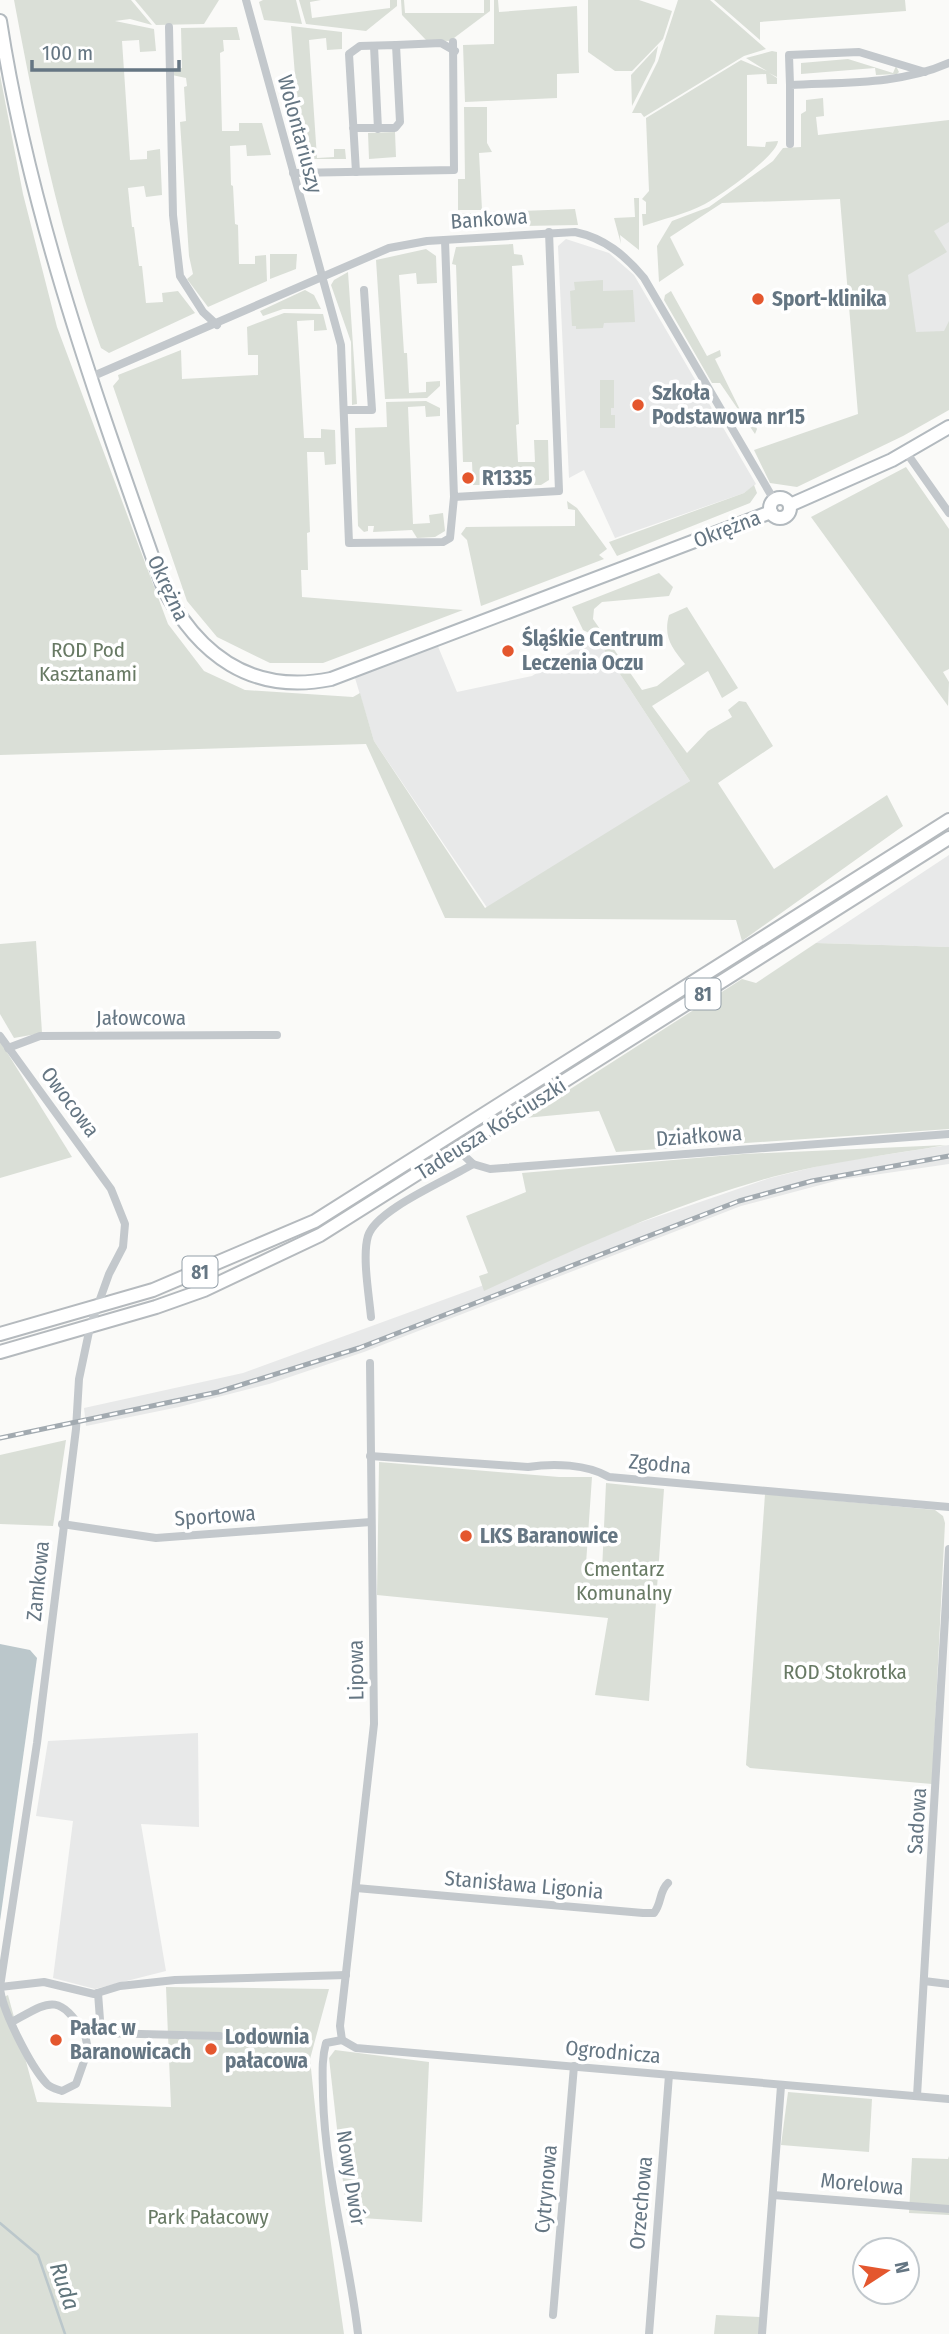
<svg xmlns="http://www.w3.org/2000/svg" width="949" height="2334" viewBox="0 0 949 2334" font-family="'Fira Sans Condensed',sans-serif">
  <rect width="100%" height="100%" fill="#fafaf8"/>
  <g fill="#e8e9e9">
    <path d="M949 176V378L900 338 892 259Z"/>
    <path d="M566 239 609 253 634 275 756 484 744 493 615 538 584 470 569 478 558 246Z"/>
    <path d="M595 636 690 781 490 912 374 741 355 678 437 644 457 692 532 676Z"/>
    <path d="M949 855V947L816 943Z"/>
    <path d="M949 1145V1164L839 1180 741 1206 364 1352 269 1384 179 1407 86 1426 84 1408 243 1373 484 1285 630 1226 770 1178 831 1163Z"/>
    <path d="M198 1733 199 1827 141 1824 166 1971 95 1989 53 1978 73 1821 36 1816 48 1741Z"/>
  </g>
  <g fill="#dadfd7">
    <path d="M14 0H131L152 25 130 19 115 21 154 29 156 51 140 52 139 40 122 41 130 160 147 159V151L160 149 162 195 146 197 144 186 128 188 132 227H134L139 266H142L146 303 163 302 162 293 178 291 195 313 109 353 101 348C60 234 36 118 14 0Z"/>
    <path d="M135 0H219L204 24 156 25Z"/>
    <path d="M263 0H296L302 24 264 20 259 2Z"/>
    <path d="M299 0H321L310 2 312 18 390 8V0H397V6L366 31 306 24Z"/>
    <path d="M401 0H404L405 13H484V0H490V11L450 41 426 40 402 15Z"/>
    <path d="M494 0H498L499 12 577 6 579 73 557 74V98L465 102 463 45 494 44Z"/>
    <path d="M588 0H639L672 11 663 39 632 71H615L588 52Z"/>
    <path d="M678 0H710L766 49 744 56 644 117 641 113H632L658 61Z"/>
    <path d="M714 0H905L906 11 760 22V40Z"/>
    <path d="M291 26 342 32V49L327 50 326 38 309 40 317 158 334 157V149H345L346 159H302L286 104 297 100Z"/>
    <path d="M237 27 240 40H223L224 51 220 53 222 131H239V123H262L271 155 247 156 246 145 230 146 231 185 233 186 235 224 238 225 239 264H255V256L266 255 267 281 208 307 187 279 193 274 189 256 180 122 186 121 184 87 187 86 186 78 172 75V68H182L181 28Z"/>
    <path d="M658 46 655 61 632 106 631 75Z"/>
    <path d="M772 51 777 52V77L769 73 777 78V84H767L766 74 747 75V146L765 147 766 142 778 141C777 156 720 196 705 204 686 214 663 219 643 226L642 214H646V202L642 199 649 191 646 118 741 60 767 71 746 58Z"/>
    <path d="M848 59 893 73 896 66 899 72 897 74 876 75 875 68 801 74V63Z"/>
    <path d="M0 75 23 194 57 327 168 624 204 671 245 690 353 697 360 693 374 741 485 908 690 781 595 636 583 630 572 607 659 573 673 587 669 596 602 602 594 609 593 619 642 690 657 686 685 664C672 648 663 637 669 615L687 607 738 688 722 698 708 671 652 706 687 753 708 731 732 717 728 710 739 701 746 702 773 746 718 783 774 869 887 795 903 826 742 941 736 920 445 918 366 744 0 755Z"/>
    <path d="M823 98 824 116 816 117 818 135 949 120V222L934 231 947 252 908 275 916 332 944 331 949 321V410L903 436 797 487 770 483 754 450 858 414 840 199 722 203 670 237 684 265 659 282 657 246 672 221 709 207 773 161 783 148 801 147V114L806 111V100Z"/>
    <path d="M464 107H487V143L492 152 479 153 482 210H458V179H465Z"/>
    <path d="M395 132 396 157 369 159 368 133Z"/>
    <path d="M634 198H639V250L620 235 621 244 614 218 635 217Z"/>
    <path d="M575 209 578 225 523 226 516 220 521 211Z"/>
    <path d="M499 211V227L458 230V214Z"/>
    <path d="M513 244 514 254 522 255 524 265 512 266 519 424 516 425 518 462H535L534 440H548L549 480 541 485H473L472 462H463L456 265 452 264 456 247Z"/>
    <path d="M426 249 436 256 437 283 417 284 416 273 399 275 404 353H407L409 393 426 392V382L440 381V386L427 398 385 399 376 260Z"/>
    <path d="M270 254H297L296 269 270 279Z"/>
    <path d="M348 272 357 404 352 405 351 342 331 285 334 280Z"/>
    <path d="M603 280V291L633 290 635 322 604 323 603 328 576 329V326H572L570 291 575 290 574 282Z"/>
    <path d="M305 290 314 295 321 309H283L263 316 260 311Z"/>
    <path d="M671 291 707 356 720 350 721 356 715 359 746 422 753 419 757 429 755 434 720 383H712L664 300 665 295Z"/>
    <path d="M284 313 323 314 327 330 314 331V320L297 321 304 438H321V429L335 430 336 464 325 465 324 452H307L310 532 307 533 308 570H301L302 597 463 610 323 663H270L217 637 187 601 113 386 119 379 118 375 181 350 182 379 258 375V355H248L247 327Z"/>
    <path d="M600 380H614V408H611V415H615V428H600Z"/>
    <path d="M426 401 440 408V416L426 417 425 406 408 407 413 524 430 523 429 515 443 513 445 531 435 537 417 538 412 530 373 532 374 526H368V531L364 532 358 526 355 428 387 427 386 402Z"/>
    <path d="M906 467 949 529V669L943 672 949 682 948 706 811 517Z"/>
    <path d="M754 485 757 493 750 503 617 556 609 542 744 493Z"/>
    <path d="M567 501 577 508 607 549 599 555 604 559 481 606 467 540 461 534 466 527 575 526V510L568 509Z"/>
    <path d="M36 941 42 1033 14 1038 0 1014V944Z"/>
    <path d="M816 943 949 947V1129L616 1152 599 1111 525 1118 742 979 756 983Z"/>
    <path d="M0 1041 72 1157 0 1178Z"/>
    <path d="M946 1145C888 1155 829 1162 772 1177 673 1204 577 1248 484 1291L479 1276 488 1273 466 1216 526 1192 522 1173 743 1154Z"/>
    <path d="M66 1440 53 1526 0 1524V1455Z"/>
    <path d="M379 1462 559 1477H592L586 1564 602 1571 606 1483 664 1489 649 1701 595 1695 608 1618 377 1595Z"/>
    <path d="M765 1494 935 1510 943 1516 945 1523 932 1784 750 1768 746 1765Z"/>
    <path d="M166 1987 329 1989 310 2059 325 2202 344 2334H0V1999L8 1995 37 2102 171 2107Z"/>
    <path d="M335 2050 429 2062 422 2222 347 2217 329 2058Z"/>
    <path d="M788 2092 872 2099 869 2152 781 2145Z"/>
    <path d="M949 2156V2215L909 2213 912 2158 948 2159Z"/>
    <path d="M716 2315 760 2317V2334H714Z"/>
  </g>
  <path fill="#bbc7cb" d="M0 1644 30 1650 37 1658 0 1921Z"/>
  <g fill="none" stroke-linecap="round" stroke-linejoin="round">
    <path stroke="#bbc7cb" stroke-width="2.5" d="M0 2223 38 2255 65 2334"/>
    <defs>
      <g id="secondary">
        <path d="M0 21C30 216 98 402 163 587 198 655 252 695 331 679L771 512"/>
        <circle cx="780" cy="508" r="10"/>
        <path d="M790 505 892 460 949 427"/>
      </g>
      <g id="primary">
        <path d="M0 1334 153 1290 315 1221 949 820"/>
        <path d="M0 1352 156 1307 204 1290 320 1235 949 838"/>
      </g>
    </defs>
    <use href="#secondary" stroke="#b3babf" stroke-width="16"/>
    <use href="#primary" stroke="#b5babe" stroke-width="16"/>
    <g stroke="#c3c8cc" stroke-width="8">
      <path d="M246 0 341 345 349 543 443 542 450 538 454 497"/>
      <path d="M169 27 173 215 180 276 203 312 217 325"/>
      <path d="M396 45 441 43 455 51"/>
      <path d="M374 46 378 129"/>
      <path d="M790 85 789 55 859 52 925 72"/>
      <path d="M353 128H395L400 122 396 45 360 46 349 54 356 172"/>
      <path d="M790 144V85C843 82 900 85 949 63"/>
      <path d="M293 173 454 170 453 42"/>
      <path d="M445 240 454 497 559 491 549 232"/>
      <path d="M91 377 389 248 427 241 575 232C604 238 625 255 644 278L774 500"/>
      <path d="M344 410H372L364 290"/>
      <path d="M906 452 949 513"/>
      <path d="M0 1036 111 1189 125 1224 123 1247 109 1274 90 1327 79 1379 76 1429 37 1743 0 1987C1 2009 31 2067 47 2084 51 2088 56 2089 62 2091L76 2084 88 2050 85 2034"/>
      <path d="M8 1048 40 1036 277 1035"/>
      <path d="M458 1150 473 1164 490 1169 949 1134"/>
      <path d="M371 1317C369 1295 362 1256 368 1236 376 1209 450 1179 473 1164"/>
      <path d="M370 1363 374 1724 340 2026 342 2040 356 2048 949 2099"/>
      <path d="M370 1456 528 1467C553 1463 587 1464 609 1477L949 1507"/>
      <path d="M62 1524 156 1538 371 1522"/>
      <path d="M356 1888 643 1913H654C662 1903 659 1891 668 1883"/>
      <path d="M924 1981 949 1984"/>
      <path d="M0 1987 44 1982 94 1994 120 1986 175 1980 346 1975"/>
      <path d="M98 1993 101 2033 220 2036"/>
      <path d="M12 2022C50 2001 58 1992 85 2034L101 2033"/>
      <path d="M342 2040 326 2043C321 2061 323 2078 323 2096 325 2177 349 2254 358 2334"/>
      <path d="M917 2096 949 1549"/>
      <path d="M773 2195 949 2209"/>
      <path d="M553 2315 574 2066"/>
      <path d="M649 2334 669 2075"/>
      <path d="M762 2334 781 2086"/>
    </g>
    <use href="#secondary" stroke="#fff" stroke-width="12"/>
    <use href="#primary" stroke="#fff" stroke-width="12"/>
    <defs>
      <path id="rail" d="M0 1438 218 1392 359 1348 739 1201 812 1181 949 1156"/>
    </defs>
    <use href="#rail" stroke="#a2aab0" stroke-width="5"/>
    <use href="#rail" stroke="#fff" stroke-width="2.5" stroke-dasharray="8" stroke-linecap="butt"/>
  </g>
  <g fill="#e4572e" stroke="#fff" stroke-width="2.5">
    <circle cx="758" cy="299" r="7"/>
    <circle cx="638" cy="405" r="7"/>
    <circle cx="468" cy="478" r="7"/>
    <circle cx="508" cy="651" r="7"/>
    <circle cx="466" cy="1536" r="7"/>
    <circle cx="56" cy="2040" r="7"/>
    <circle cx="211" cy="2049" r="7"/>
  </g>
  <g text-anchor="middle" stroke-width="7" stroke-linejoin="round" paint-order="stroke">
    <g fill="#fff" stroke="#939fa8" stroke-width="2">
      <rect x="685.5" y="978.5" width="35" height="31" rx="5"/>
      <rect x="182.5" y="1256.5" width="35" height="31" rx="5"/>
    </g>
    <g font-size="19" font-weight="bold" fill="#657683">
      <text x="703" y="1001">81</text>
      <text x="200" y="1279">81</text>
    </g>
    <g font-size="21" fill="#657683" stroke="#fff">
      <text transform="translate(300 134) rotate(75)" y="7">Wolontariuszy</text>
      <text transform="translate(489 219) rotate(-4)" y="7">Bankowa</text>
      <text transform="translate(727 529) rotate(-21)" y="7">Okrężna</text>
      <text transform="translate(168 588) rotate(65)" y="7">Okrężna</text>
      <text x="141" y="1025">Jałowcowa</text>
      <text transform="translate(70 1102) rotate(53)" y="7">Owocowa</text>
      <text transform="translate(491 1129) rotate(-32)" y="7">Tadeusza Kościuszki</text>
      <text transform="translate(699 1136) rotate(-4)" y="7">Działkowa</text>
      <text transform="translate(660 1464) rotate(5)" y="7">Zgodna</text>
      <text transform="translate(215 1516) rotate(-4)" y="7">Sportowa</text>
      <text transform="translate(38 1581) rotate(-84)" y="7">Zamkowa</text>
      <text transform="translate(356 1670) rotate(-91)" y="7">Lipowa</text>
      <text transform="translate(917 1821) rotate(-86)" y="7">Sadowa</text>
      <text transform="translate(524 1885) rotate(5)" y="7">Stanisława Ligonia</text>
      <text transform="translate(613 2052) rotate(5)" y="7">Ogrodnicza</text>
      <text transform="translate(351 2178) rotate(81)" y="7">Nowy Dwór</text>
      <text transform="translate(862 2184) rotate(5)" y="7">Morelowa</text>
      <text transform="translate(546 2189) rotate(-85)" y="7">Cytrynowa</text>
      <text transform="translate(641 2203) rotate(-85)" y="7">Orzechowa</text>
    </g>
    <g font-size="21" font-weight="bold" fill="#657683" stroke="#fff" text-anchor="start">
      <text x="772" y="306">Sport-klinika</text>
      <text x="652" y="400">Szkoła<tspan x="652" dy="24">Podstawowa nr15</tspan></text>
      <text x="482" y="485">R1335</text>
      <text x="522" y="646">Śląśkie Centrum<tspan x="522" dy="24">Leczenia Oczu</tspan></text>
      <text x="480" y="1543">LKS Baranowice</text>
      <text x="70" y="2035">Pałac w<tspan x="70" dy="24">Baranowicach</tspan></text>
      <text x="225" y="2044">Lodownia<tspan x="225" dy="24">pałacowa</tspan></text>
    </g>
    <g font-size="21" fill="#687a64" stroke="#fff">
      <text x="88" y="657">ROD Pod<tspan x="88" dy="24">Kasztanami</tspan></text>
      <text x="624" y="1576">Cmentarz<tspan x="624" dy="24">Komunalny</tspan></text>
      <text x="845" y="1679">ROD Stokrotka</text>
      <text x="208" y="2224">Park Pałacowy</text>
    </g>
    <g font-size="23" font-style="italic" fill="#60757c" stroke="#fff">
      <text transform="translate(65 2286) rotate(71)" y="8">Ruda</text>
    </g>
  </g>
  <g transform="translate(886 2271) rotate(78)"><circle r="33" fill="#ffffff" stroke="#c1c8cd" stroke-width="2"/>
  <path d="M0-5L12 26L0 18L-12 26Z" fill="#e4572e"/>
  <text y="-10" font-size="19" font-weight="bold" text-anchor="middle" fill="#657683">N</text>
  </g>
  <path d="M32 60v10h147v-10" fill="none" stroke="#657683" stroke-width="3.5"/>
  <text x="42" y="60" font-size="21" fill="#657683" stroke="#ffffff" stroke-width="5" paint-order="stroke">100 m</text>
</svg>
